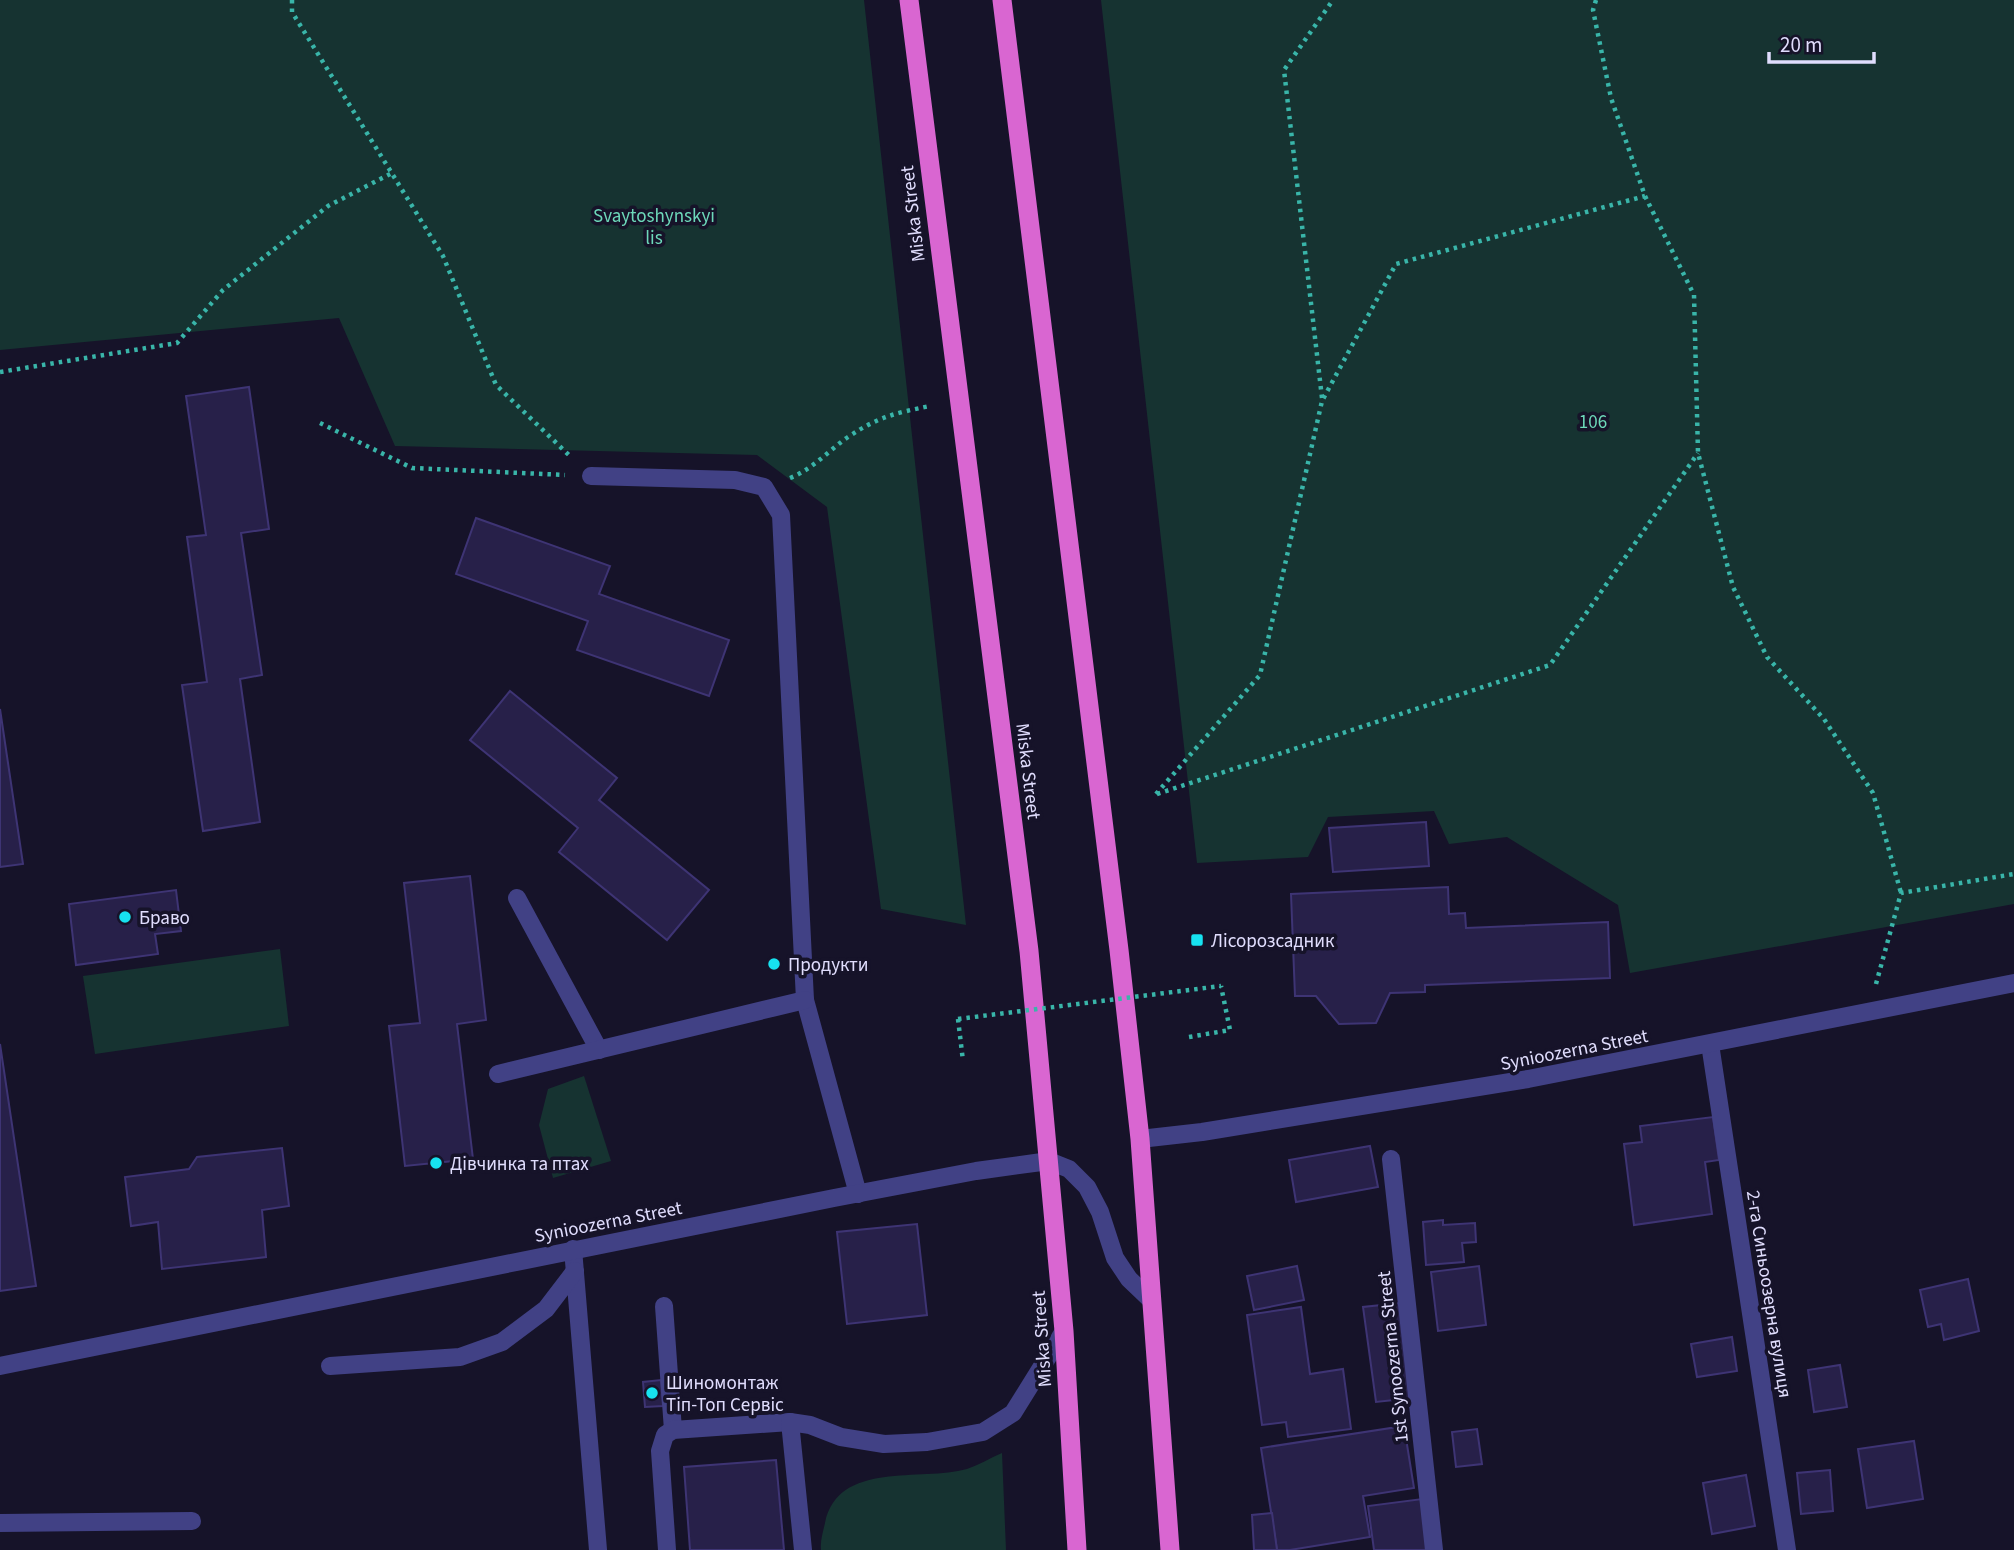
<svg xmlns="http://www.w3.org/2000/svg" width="2014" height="1550" viewBox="0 0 2014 1550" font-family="'Source Sans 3',sans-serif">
  <rect width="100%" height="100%" fill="#161329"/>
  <g fill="#163331">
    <path d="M0 0H864L966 925 881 909 827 507 757 455 395 446 339 318 0 350Z"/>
    <path d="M1101 0H2014V904L1630 973 1618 905 1507 837 1449 844 1434 811 1328 817 1308 857 1197 863Z"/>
    <path d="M280 949 289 1026 95 1054 83 976Z"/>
    <path d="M584 1076 611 1161 553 1178 539 1125 548 1089Z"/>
    <path d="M1002 1453 1006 1550H821C820 1541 823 1532 825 1523 838 1460 921 1482 967 1469 979 1465 990 1458 1002 1453Z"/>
  </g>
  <g fill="#272049" stroke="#3e3474" stroke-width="2">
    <path d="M249 387 269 529 241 533 262 675 240 679 260 822 203 831 182 685 207 682 187 537 206 535 186 396Z"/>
    <path d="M476 518 610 566 599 594 729 640 709 696 577 650 588 621 456 574Z"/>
    <path d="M510 691 617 778 599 800 709 890 667 940 559 852 578 828 470 740Z"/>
    <path d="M0 709 23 864 0 867Z"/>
    <path d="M1426 822 1429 866 1333 872 1329 828Z"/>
    <path d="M470 876 486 1020 457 1024 473 1159 405 1166 389 1026 420 1023 404 883Z"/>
    <path d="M1448 887 1449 914 1465 913 1466 928 1608 922 1610 978 1425 985V992L1390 993 1376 1023 1339 1024 1316 996H1295L1291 894Z"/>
    <path d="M176 890 181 931 155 934 158 954 76 965 69 904Z"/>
    <path d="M0 1044 36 1286 0 1291Z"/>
    <path d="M1713 1117 1719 1160 1705 1162 1712 1214 1634 1225 1624 1144 1642 1142 1640 1126Z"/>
    <path d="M1370 1146 1378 1187 1296 1202 1289 1160Z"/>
    <path d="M282 1148 289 1206 262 1210 266 1257 162 1269 158 1222 131 1226 125 1177 189 1169 197 1157Z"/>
    <path d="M1443 1220V1225L1475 1223 1476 1242 1462 1243 1464 1262 1426 1265 1423 1222Z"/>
    <path d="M917 1224 927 1315 847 1324 837 1232Z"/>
    <path d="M1297 1266 1304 1300 1254 1310 1247 1276Z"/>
    <path d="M1479 1266 1486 1325 1438 1331 1431 1272Z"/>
    <path d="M1968 1279 1979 1331 1944 1340 1941 1324 1928 1327 1920 1290Z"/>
    <path d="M1400 1303 1412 1398 1376 1402 1363 1307Z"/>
    <path d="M1301 1307 1310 1374 1343 1369 1351 1429 1288 1437 1286 1422 1262 1425 1247 1315Z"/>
    <path d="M1732 1337 1737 1371 1697 1377 1691 1344Z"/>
    <path d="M1840 1365 1847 1407 1814 1412 1808 1370Z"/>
    <path d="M661 1380 663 1406 645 1407 643 1382Z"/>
    <path d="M1404 1426 1414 1488 1363 1496 1370 1537 1290 1550H1277L1261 1448Z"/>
    <path d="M1477 1429 1482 1464 1456 1467 1452 1432Z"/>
    <path d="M1914 1441 1923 1499 1867 1508 1858 1449Z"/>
    <path d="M776 1460 784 1550H690L684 1467Z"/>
    <path d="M1830 1470 1833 1511 1801 1514 1797 1473Z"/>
    <path d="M1746 1475 1755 1526 1712 1534 1703 1483Z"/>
    <path d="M1422 1499 1429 1550H1374L1368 1506Z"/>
    <path d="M1272 1513 1277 1550H1254L1252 1515Z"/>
  </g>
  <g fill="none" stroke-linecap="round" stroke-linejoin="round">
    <g stroke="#39b5a9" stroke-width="4.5" stroke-dasharray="3.5 5" stroke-linecap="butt">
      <path d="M292 0V12L443 256 496 385 572 458"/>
      <path d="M1596 0 1593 10 1611 98 1645 196 1694 295 1698 453 1733 587 1767 657 1824 719 1873 793 1901 893"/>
      <path d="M0 372 177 343 223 290 328 206 392 173"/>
      <path d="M1322 398 1284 70 1333 0"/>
      <path d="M320 423 412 468 565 475"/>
      <path d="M790 478C813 469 828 451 848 437 878 417 895 413 930 406"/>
      <path d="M1156 794 1260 675 1322 401 1396 264 1645 196"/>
      <path d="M1157 794 1550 665 1698 453"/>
      <path d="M1876 984 1901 893 2014 874"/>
      <path d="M958 1019 963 1061"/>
      <path d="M1189 1037 1230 1030 1221 986"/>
    </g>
    <g stroke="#414185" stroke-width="18">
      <path d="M591 476 735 480 764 487 781 515 805 1000 858 1194"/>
      <path d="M517 898 599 1050"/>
      <path d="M498 1074 805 1000"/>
      <path d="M573 1249 598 1550"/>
      <path d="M664 1306 673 1430"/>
      <path d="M330 1366 460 1357 502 1342 546 1309 575 1271"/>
      <path d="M0 1523 192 1521"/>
      <path d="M667 1550 660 1451 665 1435 673 1430 790 1422"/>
      <path d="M803 1550 790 1422 810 1425 841 1437 884 1444 927 1442 983 1432 1013 1413 1064 1331"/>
    </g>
    <g stroke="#414185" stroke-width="18">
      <path d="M1710 1044 1787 1550"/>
      <path d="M1140 1139 1202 1132 1528 1079 2014 983"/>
      <path d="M1391 1159 1434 1550"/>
      <path d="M0 1366 834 1198 976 1171 1049 1161 1069 1169 1087 1187 1100 1212 1115 1258 1129 1279 1151 1300"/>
    </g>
    <g stroke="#d966d1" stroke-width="19">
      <path d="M909 0 1029 951 1064 1331 1077 1550"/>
      <path d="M1002 0 1119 950 1140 1139 1170 1550"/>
    </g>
    <path stroke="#39b5a9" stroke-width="4.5" stroke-dasharray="3.5 5" stroke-linecap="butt" d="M958 1019 1221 986"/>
  </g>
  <g fill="#17e2f0" stroke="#161329" stroke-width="2.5">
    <circle cx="125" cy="917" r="7"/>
    <rect x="1190" y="933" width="14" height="14" rx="3.5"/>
    <circle cx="774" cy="964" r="7"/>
    <circle cx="436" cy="1163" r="7"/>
    <circle cx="652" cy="1393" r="7"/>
  </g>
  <g text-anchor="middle" stroke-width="7" stroke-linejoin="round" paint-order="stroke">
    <g font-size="19" fill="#e0ddfd" stroke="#161329">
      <text transform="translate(912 214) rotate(-97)" y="7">Miska Street</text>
      <text transform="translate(1029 771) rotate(83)" y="7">Miska Street</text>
      <text transform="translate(1574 1049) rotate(-11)" y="7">Synioozerna Street</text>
      <text transform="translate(608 1221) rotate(-11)" y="7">Synioozerna Street</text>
      <text transform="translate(1770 1294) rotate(81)" y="7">2-га Синьоозерна вулиця</text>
      <text transform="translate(1041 1339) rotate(-94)" y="7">Miska Street</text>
      <text transform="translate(1392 1357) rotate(-96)" y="7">1st Synoozerna Street</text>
    </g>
    <g font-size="19" fill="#6dd9ba" stroke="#161329">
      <text x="654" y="222">Svaytoshynskyi<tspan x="654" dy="22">lis</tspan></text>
      <text x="1593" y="428">106</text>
    </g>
    <g font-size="19" fill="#e0ddfd" stroke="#161329" text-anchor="start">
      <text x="139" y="924">Браво</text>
      <text x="1211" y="947">Лісорозсадник</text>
      <text x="788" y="971">Продукти</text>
      <text x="450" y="1170">Дівчинка та птах</text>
      <text x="666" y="1389">Шиномонтаж<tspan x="666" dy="22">Тіп-Топ Сервіс</tspan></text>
    </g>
  </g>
  <path d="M1769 52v10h105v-10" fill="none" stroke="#e0ddfd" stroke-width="3.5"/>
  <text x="1780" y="52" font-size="21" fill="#e0ddfd" stroke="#161329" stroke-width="5" paint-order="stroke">20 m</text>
</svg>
